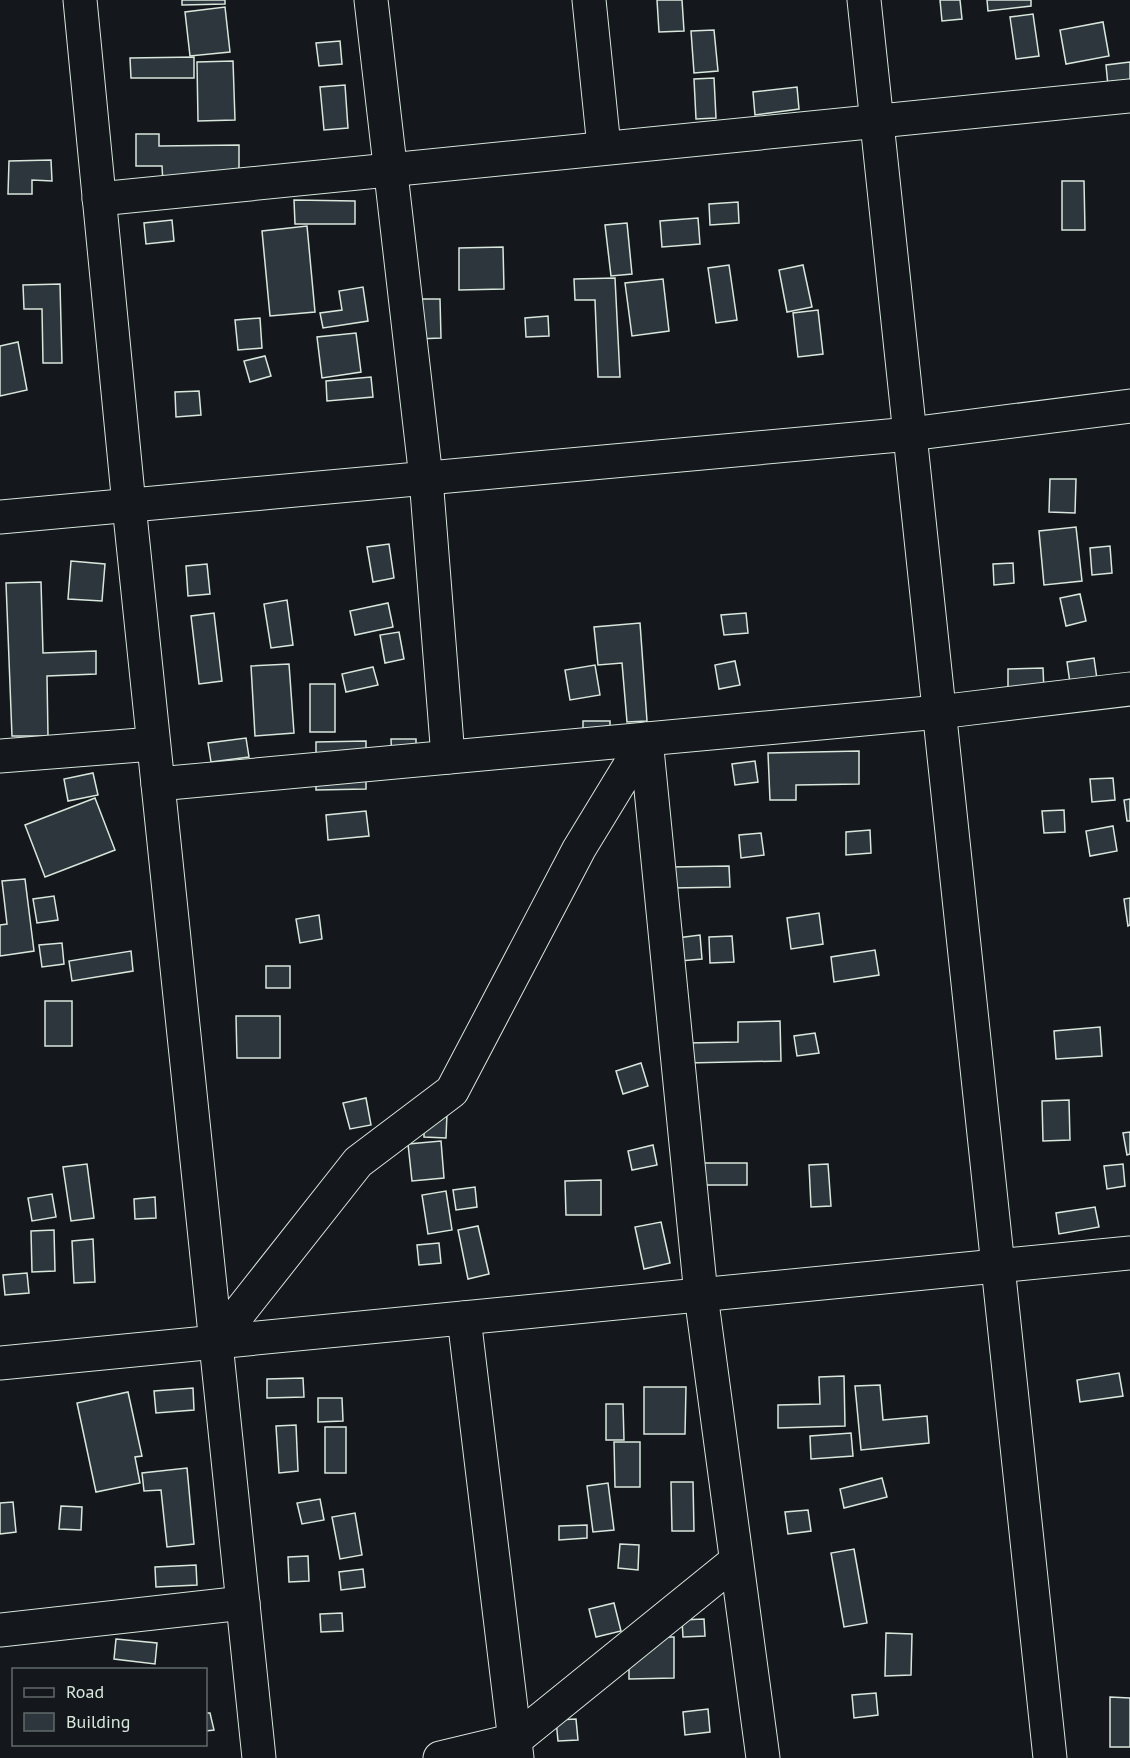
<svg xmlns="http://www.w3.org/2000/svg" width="1130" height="1758" viewBox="0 0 1130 1758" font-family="'PT Sans',sans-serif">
  <rect width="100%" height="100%" fill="#14181c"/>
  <g fill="#2c363c" stroke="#d8e6dc" stroke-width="1.5">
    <path d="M182 0H225V4L182 5Z"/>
    <path d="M657 0H682L684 31 659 32Z"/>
    <path d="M940 0H960L962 19 942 21Z"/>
    <path d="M987 0H1031V6L988 11Z"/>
    <path d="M225 7 230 52 190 56 185 12Z"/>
    <path d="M1033 14 1039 56 1016 59 1010 17Z"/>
    <path d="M1103 22 1109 56 1066 64 1060 30Z"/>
    <path d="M714 30 718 71 694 73 691 31Z"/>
    <path d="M340 41 342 64 319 66 316 43Z"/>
    <path d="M194 57V78H131L130 58Z"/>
    <path d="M233 61 235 120 198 121 197 62Z"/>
    <path d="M1130 62V84L1108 86 1106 65Z"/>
    <path d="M714 78 716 118 696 119 694 79Z"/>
    <path d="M345 85 348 128 324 130 320 87Z"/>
    <path d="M797 87 799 109 755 115 753 92Z"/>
    <path d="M136 134H159V146L239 145V183L163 184 162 166H136Z"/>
    <path d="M51 160 52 181 32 180V194H8L9 161Z"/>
    <path d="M1062 181H1084L1085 230H1062Z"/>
    <path d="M294 200 355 201V224H295Z"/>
    <path d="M738 202 739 223 710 225 709 204Z"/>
    <path d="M698 218 700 244 662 247 660 221Z"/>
    <path d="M172 220 174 241 146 244 144 223Z"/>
    <path d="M627 223 632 274 611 276 605 225Z"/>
    <path d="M307 226 315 312 270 316 262 231Z"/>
    <path d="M503 247 504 289 459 290V248Z"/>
    <path d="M729 265 737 320 716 323 708 268Z"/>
    <path d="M803 265 812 307 787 312 779 270Z"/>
    <path d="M615 278 620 377H598L595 300H575L574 279Z"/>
    <path d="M663 279 669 331 632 336 625 283Z"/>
    <path d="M60 284 62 363H43L42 309H24L23 285Z"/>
    <path d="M363 287 368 321 323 328 320 313 342 310 339 291Z"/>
    <path d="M415 299H440L441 338 416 339Z"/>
    <path d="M818 310 823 354 798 357 793 313Z"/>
    <path d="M548 316 549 336 526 337 525 318Z"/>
    <path d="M260 318 262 348 238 350 235 320Z"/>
    <path d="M356 333 361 372 322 378 317 337Z"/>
    <path d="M18 342 27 390 0 396V346Z"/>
    <path d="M265 356 271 376 250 382 244 361Z"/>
    <path d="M371 377 373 397 327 401 326 381Z"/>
    <path d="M199 391 201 415 176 417 175 392Z"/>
    <path d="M1050 479H1076L1075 513 1049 512Z"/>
    <path d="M1076 527 1082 581 1044 585 1039 531Z"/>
    <path d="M389 544 394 578 373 582 367 547Z"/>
    <path d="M1110 546 1112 573 1092 575 1090 548Z"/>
    <path d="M71 561 105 564 102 601 68 599Z"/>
    <path d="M1013 563 1014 583 994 585 993 564Z"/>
    <path d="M207 564 210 594 188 596 186 566Z"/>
    <path d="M41 582 43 653 96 651V674L47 676 48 736H12L6 583Z"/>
    <path d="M1080 594 1086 621 1066 626 1060 598Z"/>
    <path d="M287 600 293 645 271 648 264 604Z"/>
    <path d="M388 603 393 627 355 635 350 611Z"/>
    <path d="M214 613 222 681 199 684 191 616Z"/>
    <path d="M746 613 748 633 724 635 721 615Z"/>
    <path d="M640 623 647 721 627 722 622 663 598 665 594 627Z"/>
    <path d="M399 632 404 659 385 663 380 635Z"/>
    <path d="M1094 658 1097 679 1070 683 1067 662Z"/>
    <path d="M735 661 740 685 719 689 715 665Z"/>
    <path d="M289 664 294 733 255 736 251 666Z"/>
    <path d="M595 665 600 695 570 700 565 670Z"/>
    <path d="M373 667 378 685 346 692 342 674Z"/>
    <path d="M1043 668 1044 691 1008 692V669Z"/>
    <rect x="310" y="684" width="25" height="48"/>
    <rect x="583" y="721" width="27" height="18"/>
    <path d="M246 738 249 757 211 762 208 743Z"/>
    <path d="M391 739H416V762H392Z"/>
    <path d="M366 741V789L316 790V742Z"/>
    <path d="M859 751V784L796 785V800H770L768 753Z"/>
    <path d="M755 761 758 782 735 785 732 764Z"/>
    <path d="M93 773 98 795 68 801 64 779Z"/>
    <path d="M1113 778 1115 800 1092 802 1090 779Z"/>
    <path d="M95 798 115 850 45 877 25 825Z"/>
    <path d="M1130 799V821H1127L1124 800Z"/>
    <path d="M1064 810 1065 832 1044 833 1042 811Z"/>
    <path d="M366 811 369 836 328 840 326 815Z"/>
    <path d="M1113 826 1117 851 1090 856 1086 831Z"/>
    <path d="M870 830 871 853 846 855V832Z"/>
    <path d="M761 833 764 855 741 858 739 835Z"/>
    <path d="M729 866 730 887 672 888V867Z"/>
    <path d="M25 879 34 951 0 956V925L7 924 2 881Z"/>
    <path d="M54 896 58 920 37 923 33 899Z"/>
    <path d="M1130 898V925L1128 926 1124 899Z"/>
    <path d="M819 913 823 944 791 949 787 918Z"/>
    <path d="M319 915 322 939 300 943 296 919Z"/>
    <path d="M700 935 702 959 680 961 677 938Z"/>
    <path d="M732 936 734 962 710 963 709 937Z"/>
    <path d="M62 943 64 964 42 967 39 945Z"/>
    <path d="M875 950 879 975 834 982 831 957Z"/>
    <path d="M131 951 133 971 72 981 69 961Z"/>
    <rect x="266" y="966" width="24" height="22"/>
    <rect x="45" y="1001" width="27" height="45"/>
    <path d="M236 1016H280V1058H237Z"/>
    <path d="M780 1021 781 1061 688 1063V1043L738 1042V1022Z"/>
    <path d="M1100 1027 1102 1056 1056 1059 1054 1031Z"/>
    <path d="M815 1033 819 1053 797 1056 794 1036Z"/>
    <path d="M641 1063 648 1086 623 1094 616 1071Z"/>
    <path d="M366 1098 371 1125 350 1129 343 1103Z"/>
    <path d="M1069 1100 1070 1140 1043 1141 1042 1101Z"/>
    <path d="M424 1112 447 1113 446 1138 424 1137Z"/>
    <path d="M1130 1132V1154L1127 1155 1123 1133Z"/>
    <path d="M441 1141 444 1178 412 1181 408 1144Z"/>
    <path d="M653 1145 657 1165 632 1170 628 1151Z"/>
    <rect x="699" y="1163" width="48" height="22"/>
    <path d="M87 1164 94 1218 71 1221 63 1167Z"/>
    <path d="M828 1164 831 1206 811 1207 809 1165Z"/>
    <path d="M1123 1164 1125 1186 1107 1189 1104 1166Z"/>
    <path d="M601 1180V1215H566L565 1181Z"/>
    <path d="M475 1187 477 1207 456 1210 453 1190Z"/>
    <path d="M446 1191 452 1230 428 1234 422 1195Z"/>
    <path d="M52 1194 56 1217 32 1221 28 1198Z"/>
    <path d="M155 1197 156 1218 135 1219 134 1199Z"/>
    <path d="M1095 1207 1099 1227 1059 1234 1056 1213Z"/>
    <path d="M661 1222 670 1263 644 1269 635 1227Z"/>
    <path d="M478 1226 489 1274 468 1279 458 1230Z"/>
    <path d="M54 1230 55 1271 32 1272 31 1231Z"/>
    <path d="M93 1239 95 1282 74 1283 72 1241Z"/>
    <path d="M439 1243 441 1263 419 1265 417 1245Z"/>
    <path d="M27 1273 29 1293 5 1295 3 1275Z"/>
    <path d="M1119 1373 1123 1396 1080 1402 1077 1380Z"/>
    <path d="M844 1376 845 1426 778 1428V1405L820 1404 819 1377Z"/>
    <path d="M303 1378 304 1397 267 1398V1379Z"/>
    <path d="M880 1385 883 1420 927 1416 929 1443 861 1450 855 1386Z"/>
    <path d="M644 1387H686L685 1434H644Z"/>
    <path d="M193 1388 194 1410 156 1413 154 1391Z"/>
    <path d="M128 1392 142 1456 135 1457 140 1483 96 1492 77 1403Z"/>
    <path d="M318 1398H342L343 1421 318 1422Z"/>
    <path d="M606 1404H623L624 1440H606Z"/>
    <path d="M296 1425 298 1471 279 1473 276 1426Z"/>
    <rect x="325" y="1427" width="21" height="46"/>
    <path d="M851 1433 853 1456 811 1459 810 1436Z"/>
    <path d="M614 1442H640V1487H615Z"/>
    <path d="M187 1468 194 1544 167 1547 161 1490 144 1491 142 1473Z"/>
    <path d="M882 1478 887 1497 844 1508 840 1489Z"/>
    <path d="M671 1482H693L694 1531H672Z"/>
    <path d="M608 1483 614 1530 593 1532 587 1486Z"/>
    <path d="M320 1499 324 1520 302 1524 297 1503Z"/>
    <path d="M13 1502 16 1532 0 1534V1503Z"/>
    <path d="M61 1506 82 1507 81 1530 59 1529Z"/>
    <path d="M808 1510 811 1531 788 1534 785 1512Z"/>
    <path d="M355 1513 362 1555 340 1559 332 1517Z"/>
    <path d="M587 1525V1538L559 1540V1526Z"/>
    <path d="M620 1544 639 1545 638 1570 618 1568Z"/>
    <path d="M854 1549 867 1623 844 1627 831 1553Z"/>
    <path d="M308 1556 309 1581 289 1582 288 1557Z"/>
    <path d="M196 1565 197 1585 156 1587 155 1567Z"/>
    <path d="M363 1569 365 1587 341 1590 339 1572Z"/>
    <path d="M614 1603 621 1631 596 1637 589 1609Z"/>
    <path d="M342 1613 343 1631 321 1632 320 1614Z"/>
    <path d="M704 1619 705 1636 683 1637 682 1620Z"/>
    <path d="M886 1633 912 1634 911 1675 885 1676Z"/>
    <path d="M629 1637H674V1678L629 1679Z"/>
    <path d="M116 1639 157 1643 155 1664 114 1659Z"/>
    <path d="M876 1693 878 1715 854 1718 852 1695Z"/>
    <path d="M1110 1697 1130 1698V1747H1110Z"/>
    <path d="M708 1709 710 1732 685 1735 683 1712Z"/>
    <path d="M206 1713H210L214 1730 206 1731Z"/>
    <path d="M576 1719 578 1740 558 1741 556 1720Z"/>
  </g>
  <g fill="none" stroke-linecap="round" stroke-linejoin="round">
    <defs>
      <g id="minor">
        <path d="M80 0 129 505 259 1758"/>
        <path d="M371 0 426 478 448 757"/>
        <path d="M589 0 604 147"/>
        <path d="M864 0 1050 1758"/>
        <path d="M99 199 1130 96"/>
        <path d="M0 517 910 434 1130 406"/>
        <path d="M0 756 153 744"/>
        <path d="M158 784 939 712 1130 689"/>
        <path d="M464 1318 517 1758"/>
        <path d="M216 1342 358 1162 452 1091 579 849 646 739 701 1295 763 1758"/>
        <path d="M0 1363 1130 1253"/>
        <path d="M0 1630 243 1603"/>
        <path d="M440 1758 515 1740 736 1561"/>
      </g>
    </defs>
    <use href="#minor" stroke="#d8e6dc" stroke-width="35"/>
    <use href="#minor" stroke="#14181c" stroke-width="33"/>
  </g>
  <rect x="12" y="1668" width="195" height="78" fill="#14181c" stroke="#626a69" stroke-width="1.5"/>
  <rect x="24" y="1688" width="30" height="9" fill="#14181c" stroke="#626a69" stroke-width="1.5"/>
  <text x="66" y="1698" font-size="18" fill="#d8e6dc">Road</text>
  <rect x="24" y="1713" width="30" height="18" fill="#2c363c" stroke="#626a69" stroke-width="1.5"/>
  <text x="66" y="1728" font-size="18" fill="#d8e6dc">Building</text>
</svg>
